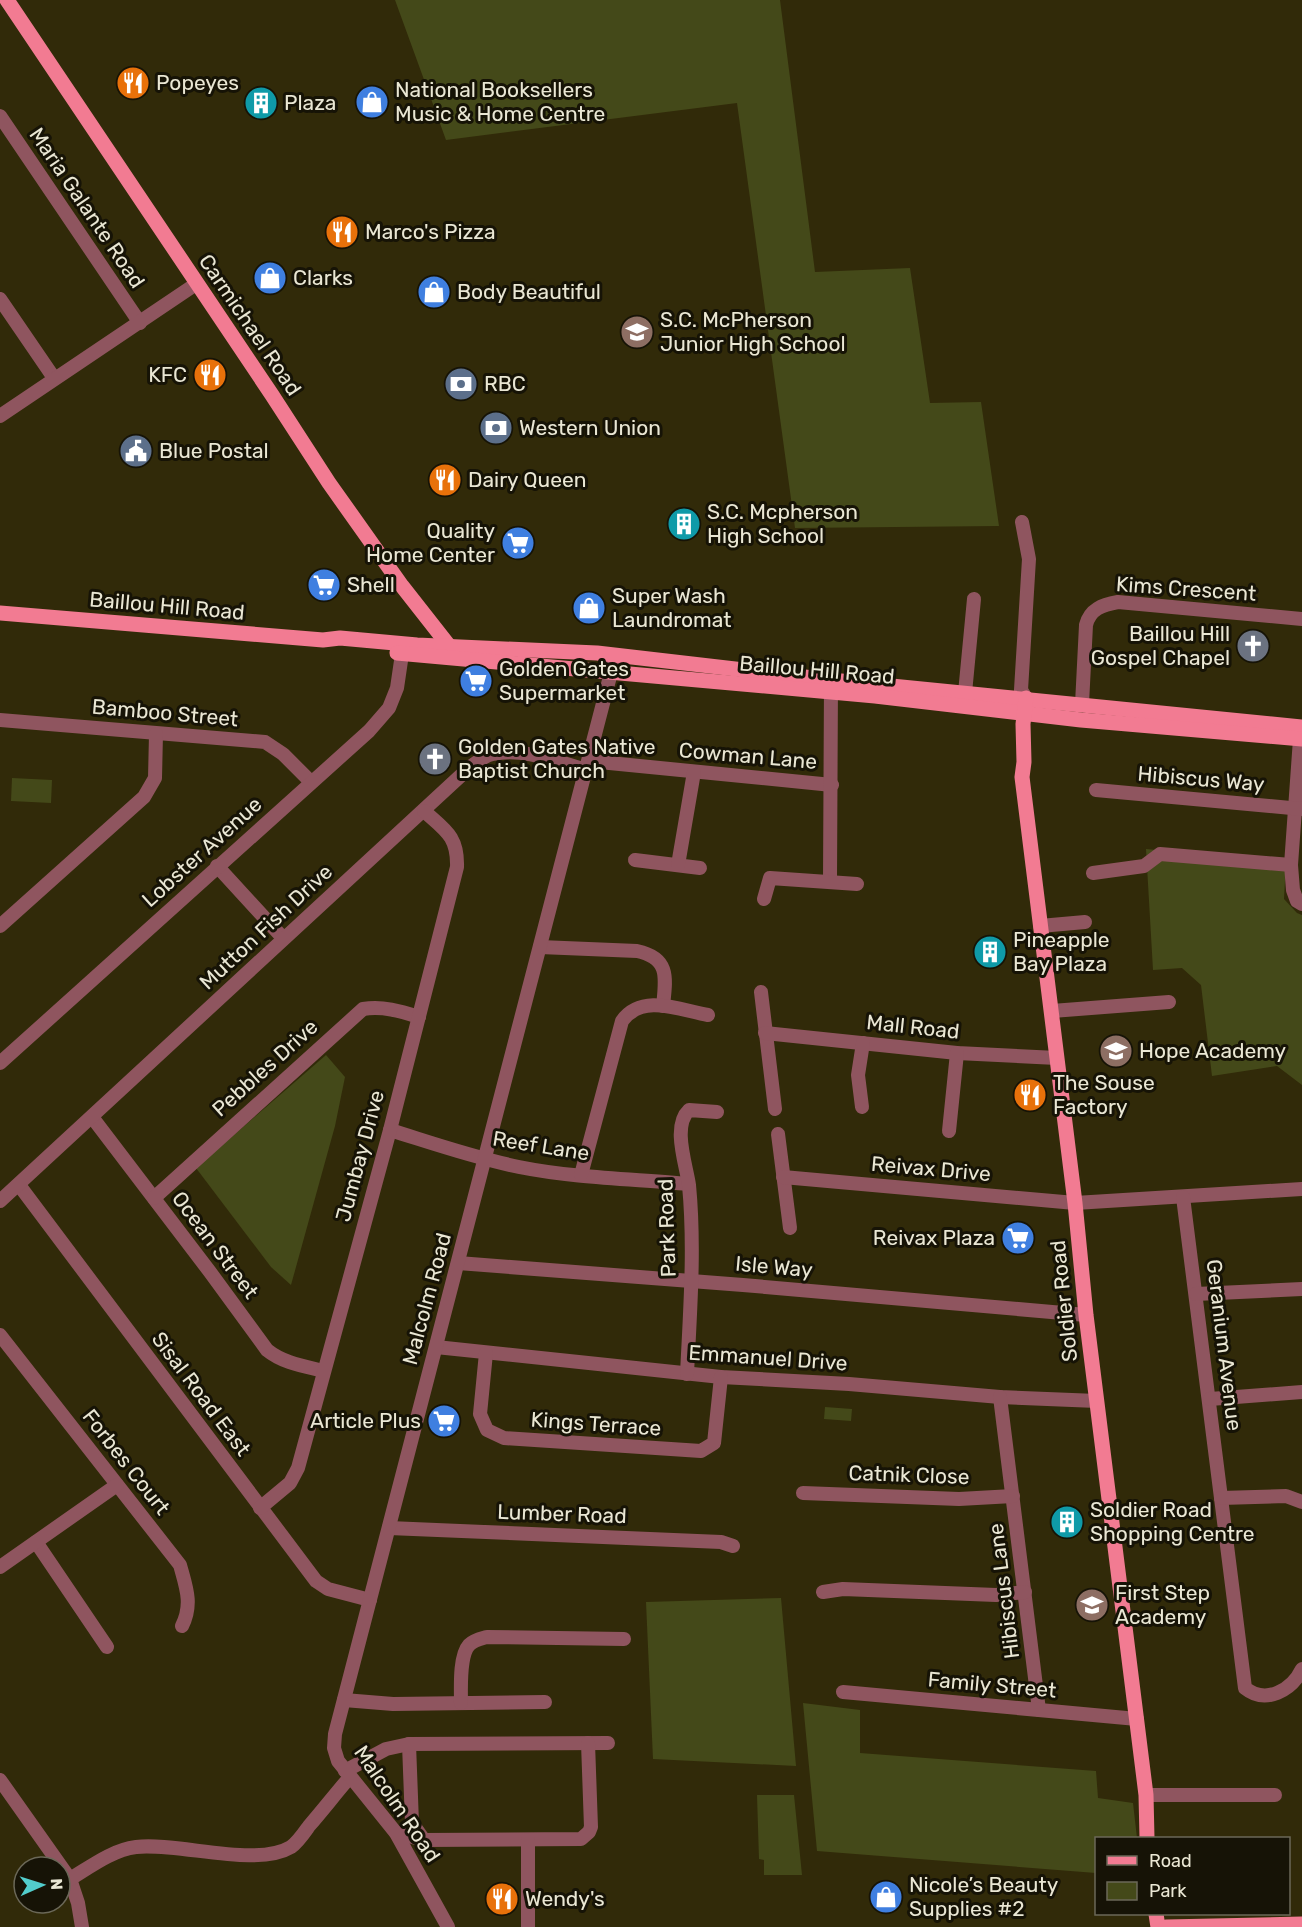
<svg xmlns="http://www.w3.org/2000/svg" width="1302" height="1927" viewBox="0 0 1302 1927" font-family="Rubik,sans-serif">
  <rect width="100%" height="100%" fill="#312a09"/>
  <g fill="#444919">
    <path d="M395 0H780L815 272 910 268 930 403 981 402 999 526 795 528 737 103 446 140Z"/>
    <path d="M12 778 52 780 51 803 11 801Z"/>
    <path d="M1146 849 1286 862 1284 899 1297 913 1302 915V1085L1277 1066 1212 1076 1201 985 1182 968 1153 970Z"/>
    <path d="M326 1055 345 1077 335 1126 291 1285 271 1267 196 1168Z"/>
    <path d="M825 1407 852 1409 851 1421 824 1419Z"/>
    <path d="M781 1598 796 1766 653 1759 646 1602Z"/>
    <path d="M803 1703 860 1710V1753L1096 1771 1098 1798 1133 1803 1137 1838H1096V1873L817 1851Z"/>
    <path d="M794 1795 802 1875H764V1860L759 1859 757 1795Z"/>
  </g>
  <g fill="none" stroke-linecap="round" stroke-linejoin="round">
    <g stroke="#8f555f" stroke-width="14">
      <path d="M0 116 140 323"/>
      <path d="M0 299 54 378"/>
      <path d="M0 416 196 284"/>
      <path d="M1022 522 1029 559 1021 690 1026 698"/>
      <path d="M965 693 974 599"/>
      <path d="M1082 704 1086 625C1090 609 1102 605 1118 602L1302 619"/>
      <path d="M0 720 265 742 283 754 311 782"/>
      <path d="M1300 739 1291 865 1293 890 1297 901 1302 904"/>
      <path d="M589 761 832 785"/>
      <path d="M1096 790 1302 809"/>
      <path d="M635 860 700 868"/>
      <path d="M678 865 694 772"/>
      <path d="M217 866 283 938"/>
      <path d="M1093 873 1144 866 1160 854 1291 865"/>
      <path d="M830 881 831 682"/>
      <path d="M764 899 770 878 857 884"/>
      <path d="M0 926 144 797 155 778 156 734"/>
      <path d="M1040 926 1085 922"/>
      <path d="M540 947 637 951C670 958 666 978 663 1006"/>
      <path d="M761 992 775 1109"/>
      <path d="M1052 1011 1169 1002"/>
      <path d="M765 1033 957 1053 1057 1058"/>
      <path d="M0 1063 369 731 389 708 397 688 402 654"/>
      <path d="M862 1107 858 1075 863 1043"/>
      <path d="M92 1117 210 1272 267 1350C283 1363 303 1366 324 1371"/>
      <path d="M390 1130C432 1143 475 1158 519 1167 574 1178 632 1179 688 1184"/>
      <path d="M949 1131 957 1053"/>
      <path d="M778 1134 790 1228"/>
      <path d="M581 1175 622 1021C642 993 680 1010 708 1015"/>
      <path d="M783 1177 1075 1203 1302 1189"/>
      <path d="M19 1185 316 1581 328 1589 370 1600"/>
      <path d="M1183 1197 1245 1688C1266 1705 1292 1690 1302 1669"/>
      <path d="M154 1198 363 1009C383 1006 400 1011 419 1017"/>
      <path d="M0 1201 469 768C476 763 483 756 493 754 523 747 558 762 587 770"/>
      <path d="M458 1263 743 1285 1086 1315"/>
      <path d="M1196 1294 1302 1289"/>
      <path d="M0 1335 180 1565C186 1587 193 1604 182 1626"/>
      <path d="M436 1347 721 1377 849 1384 1000 1397 1097 1401"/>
      <path d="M486 1353 480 1414 487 1430 504 1438 701 1451 714 1443 721 1377"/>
      <path d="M687 1374C690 1311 695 1248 689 1185 686 1164 672 1126 689 1110L717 1112"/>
      <path d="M1000 1397 1039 1710"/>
      <path d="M1210 1399 1302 1392"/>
      <path d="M803 1493 959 1499 1013 1496"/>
      <path d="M1221 1498 1286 1496 1302 1502"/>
      <path d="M260 1508 290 1483 298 1468 390 1130 457 867C458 836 445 830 424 811"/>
      <path d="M389 1528 721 1542 733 1546"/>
      <path d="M36 1542 107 1647"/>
      <path d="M0 1567 117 1485"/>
      <path d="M823 1592 843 1589 996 1595 1025 1592"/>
      <path d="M843 1692 1137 1719"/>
      <path d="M344 1700 393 1704 545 1702"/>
      <path d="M461 1703C461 1689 459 1656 469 1645 474 1640 480 1639 487 1637L624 1639"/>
      <path d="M409 1744 412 1823 424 1840"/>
      <path d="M345 1771 386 1749 409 1744 608 1743"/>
      <path d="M0 1780 70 1879 78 1903 82 1927"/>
      <path d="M1146 1795H1275"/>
      <path d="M396 1833 424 1840 581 1839 589 1832 591 1827 588 1743"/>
      <path d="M528 1840V1927"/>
      <path d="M70 1879C90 1867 112 1850 136 1847 178 1842 256 1868 291 1847 298 1842 304 1833 309 1826 323 1810 336 1793 350 1777"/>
      <path d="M448 1927 396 1833 338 1761 334 1748 335 1734 614 661"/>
    </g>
    <g stroke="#f27b92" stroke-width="15">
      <path d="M7 0 272 395 329 483 402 586 453 651"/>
      <path d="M0 613 323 640 340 638 417 645 597 653 831 680 1302 727"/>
      <path d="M397 653 875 696 1081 720 1302 739"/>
      <path d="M1026 698 1023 724 1024 762 1022 777 1075 1203 1086 1315 1146 1795 1147 1838"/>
      <path d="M1156 1914 1158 1927"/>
      <path d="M1166 1927 1302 1924"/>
    </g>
  </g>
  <defs>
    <symbol id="restaurant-disc" viewBox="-11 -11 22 22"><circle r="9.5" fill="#e8710a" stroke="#161306"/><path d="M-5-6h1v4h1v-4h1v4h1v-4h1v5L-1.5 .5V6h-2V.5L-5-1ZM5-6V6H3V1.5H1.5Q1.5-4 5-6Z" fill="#fff"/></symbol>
    <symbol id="shop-disc" viewBox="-11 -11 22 22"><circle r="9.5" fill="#3f7fe0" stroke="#161306"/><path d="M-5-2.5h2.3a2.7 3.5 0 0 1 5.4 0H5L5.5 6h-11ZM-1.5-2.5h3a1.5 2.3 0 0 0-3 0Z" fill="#fff"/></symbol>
    <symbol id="building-disc" viewBox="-11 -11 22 22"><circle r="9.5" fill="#0f9aa8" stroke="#161306"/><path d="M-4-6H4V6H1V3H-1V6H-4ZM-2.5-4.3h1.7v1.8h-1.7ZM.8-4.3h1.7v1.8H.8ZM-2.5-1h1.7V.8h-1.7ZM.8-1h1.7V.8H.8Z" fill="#fff"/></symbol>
    <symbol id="school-disc" viewBox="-11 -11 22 22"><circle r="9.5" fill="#8d6e63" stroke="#161306"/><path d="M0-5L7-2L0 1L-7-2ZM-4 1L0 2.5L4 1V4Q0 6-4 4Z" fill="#fff"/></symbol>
    <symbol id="bank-disc" viewBox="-11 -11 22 22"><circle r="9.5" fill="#5c6f8a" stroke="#161306"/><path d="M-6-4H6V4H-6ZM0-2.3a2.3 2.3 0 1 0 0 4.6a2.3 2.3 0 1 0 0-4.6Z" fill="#fff"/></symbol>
    <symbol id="civic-disc" viewBox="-11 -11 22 22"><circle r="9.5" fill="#5c6f8a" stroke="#161306"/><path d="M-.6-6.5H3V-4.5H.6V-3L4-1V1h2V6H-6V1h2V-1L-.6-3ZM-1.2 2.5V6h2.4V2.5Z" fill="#fff"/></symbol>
    <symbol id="supermarket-disc" viewBox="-11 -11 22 22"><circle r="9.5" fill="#3f7fe0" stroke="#161306"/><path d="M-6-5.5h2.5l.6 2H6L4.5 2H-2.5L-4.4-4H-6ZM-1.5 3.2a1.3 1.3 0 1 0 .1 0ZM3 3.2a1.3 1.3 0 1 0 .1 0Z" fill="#fff"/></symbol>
    <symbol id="church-disc" viewBox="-11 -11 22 22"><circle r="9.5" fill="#6b7280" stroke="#161306"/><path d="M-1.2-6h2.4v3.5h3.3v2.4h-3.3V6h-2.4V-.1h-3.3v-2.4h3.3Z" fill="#fff"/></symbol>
  </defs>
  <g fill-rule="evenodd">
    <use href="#restaurant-disc" x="114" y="64" width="38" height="38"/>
    <use href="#shop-disc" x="353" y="83" width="38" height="38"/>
    <use href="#building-disc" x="242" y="84" width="38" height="38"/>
    <use href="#restaurant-disc" x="323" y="213" width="38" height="38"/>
    <use href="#shop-disc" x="251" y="259" width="38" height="38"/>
    <use href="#shop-disc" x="415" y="273" width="38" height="38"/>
    <use href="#school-disc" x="618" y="313" width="38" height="38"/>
    <use href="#restaurant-disc" x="191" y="356" width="38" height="38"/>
    <use href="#bank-disc" x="442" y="365" width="38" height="38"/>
    <use href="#bank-disc" x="477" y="409" width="38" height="38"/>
    <use href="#civic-disc" x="117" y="432" width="38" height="38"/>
    <use href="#restaurant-disc" x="426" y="461" width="38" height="38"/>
    <use href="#building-disc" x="665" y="505" width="38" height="38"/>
    <use href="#supermarket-disc" x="499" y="524" width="38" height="38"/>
    <use href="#supermarket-disc" x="305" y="566" width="38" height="38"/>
    <use href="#shop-disc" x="570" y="589" width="38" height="38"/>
    <use href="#church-disc" x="1234" y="627" width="38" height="38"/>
    <use href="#supermarket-disc" x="457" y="662" width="38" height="38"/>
    <use href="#church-disc" x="416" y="740" width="38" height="38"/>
    <use href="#building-disc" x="971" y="933" width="38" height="38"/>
    <use href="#school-disc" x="1097" y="1032" width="38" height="38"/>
    <use href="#restaurant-disc" x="1011" y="1076" width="38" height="38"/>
    <use href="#supermarket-disc" x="999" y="1219" width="38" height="38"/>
    <use href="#supermarket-disc" x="425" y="1402" width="38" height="38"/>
    <use href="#building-disc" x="1048" y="1503" width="38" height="38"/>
    <use href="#school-disc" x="1073" y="1586" width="38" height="38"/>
    <use href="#shop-disc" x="867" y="1878" width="38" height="38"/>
    <use href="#restaurant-disc" x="483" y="1880" width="38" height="38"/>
  </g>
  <g text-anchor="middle" stroke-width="6" stroke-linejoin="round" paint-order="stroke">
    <g font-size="21" fill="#eae7d4" stroke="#161306" text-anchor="start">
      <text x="156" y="90">Popeyes</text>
      <text x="395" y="97">National Booksellers<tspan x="395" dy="24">Music &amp; Home Centre</tspan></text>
      <text x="284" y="110">Plaza</text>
      <text x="365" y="239">Marco's Pizza</text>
      <text x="293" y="285">Clarks</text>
      <text x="457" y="299">Body Beautiful</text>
      <text x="660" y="327">S.C. McPherson<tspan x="660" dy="24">Junior High School</tspan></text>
      <text x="187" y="382" text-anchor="end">KFC</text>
      <text x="484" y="391">RBC</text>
      <text x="519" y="435">Western Union</text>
      <text x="159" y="458">Blue Postal</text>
      <text x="468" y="487">Dairy Queen</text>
      <text x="707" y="519">S.C. Mcpherson<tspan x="707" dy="24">High School</tspan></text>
      <text x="495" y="538" text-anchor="end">Quality<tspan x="495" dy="24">Home Center</tspan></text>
      <text x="347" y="592">Shell</text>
      <text x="612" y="603">Super Wash<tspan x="612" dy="24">Laundromat</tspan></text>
      <text x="1230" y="641" text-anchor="end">Baillou Hill<tspan x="1230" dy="24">Gospel Chapel</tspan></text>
      <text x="499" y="676">Golden Gates<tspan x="499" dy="24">Supermarket</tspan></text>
      <text x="458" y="754">Golden Gates Native<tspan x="458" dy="24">Baptist Church</tspan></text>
      <text x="1013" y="947">Pineapple<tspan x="1013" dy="24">Bay Plaza</tspan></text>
      <text x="1139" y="1058">Hope Academy</text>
      <text x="1053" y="1090">The Souse<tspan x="1053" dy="24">Factory</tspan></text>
      <text x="995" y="1245" text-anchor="end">Reivax Plaza</text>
      <text x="421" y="1428" text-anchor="end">Article Plus</text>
      <text x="1090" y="1517">Soldier Road<tspan x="1090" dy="24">Shopping Centre</tspan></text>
      <text x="1115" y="1600">First Step<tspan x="1115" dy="24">Academy</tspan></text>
      <text x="909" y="1892">Nicole’s Beauty<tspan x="909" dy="24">Supplies #2</tspan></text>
      <text x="525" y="1906">Wendy's</text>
    </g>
    <g font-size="21" fill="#eae7d4" stroke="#161306">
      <text transform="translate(87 208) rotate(56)" y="7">Maria Galante Road</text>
      <text transform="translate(250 325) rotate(56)" y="7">Carmichael Road</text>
      <text transform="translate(1186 589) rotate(4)" y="7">Kims Crescent</text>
      <text transform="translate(167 606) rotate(5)" y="7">Baillou Hill Road</text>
      <text transform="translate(817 670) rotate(5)" y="7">Baillou Hill Road</text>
      <text transform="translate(165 713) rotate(5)" y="7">Bamboo Street</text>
      <text transform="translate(748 756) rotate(5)" y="7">Cowman Lane</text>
      <text transform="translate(1201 779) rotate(5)" y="7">Hibiscus Way</text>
      <text transform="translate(202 852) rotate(-42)" y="7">Lobster Avenue</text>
      <text transform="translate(266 927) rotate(-43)" y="7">Mutton Fish Drive</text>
      <text transform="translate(913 1027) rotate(6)" y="7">Mall Road</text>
      <text transform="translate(265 1068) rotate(-42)" y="7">Pebbles Drive</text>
      <text transform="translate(541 1146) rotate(9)" y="7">Reef Lane</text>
      <text transform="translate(360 1156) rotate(-75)" y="7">Jumbay Drive</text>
      <text transform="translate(931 1169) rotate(5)" y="7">Reivax Drive</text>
      <text transform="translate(667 1228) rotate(-92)" y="7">Park Road</text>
      <text transform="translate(215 1245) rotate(53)" y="7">Ocean Street</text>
      <text transform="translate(774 1267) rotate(5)" y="7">Isle Way</text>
      <text transform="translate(427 1299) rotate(-75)" y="7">Malcolm Road</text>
      <text transform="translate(1064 1301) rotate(-96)" y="7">Soldier Road</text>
      <text transform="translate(1224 1345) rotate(83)" y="7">Geranium Avenue</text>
      <text transform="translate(768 1358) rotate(4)" y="7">Emmanuel Drive</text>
      <text transform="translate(201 1394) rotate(53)" y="7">Sisal Road East</text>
      <text transform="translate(596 1424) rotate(4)" y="7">Kings Terrace</text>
      <text transform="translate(126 1462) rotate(52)" y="7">Forbes Court</text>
      <text transform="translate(909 1475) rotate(2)" y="7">Catnik Close</text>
      <text transform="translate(562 1514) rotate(2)" y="7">Lumber Road</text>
      <text transform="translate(1004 1591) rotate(-97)" y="7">Hibiscus Lane</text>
      <text transform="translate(992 1685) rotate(5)" y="7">Family Street</text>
      <text transform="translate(397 1804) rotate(56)" y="7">Malcolm Road</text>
    </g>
  </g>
  <rect x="1095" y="1837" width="195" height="78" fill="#161306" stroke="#6b6858" stroke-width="1.5"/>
  <rect x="1107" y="1856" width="30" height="9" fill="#f27b92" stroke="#6b6858" stroke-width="1.5"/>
  <text x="1149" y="1867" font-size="18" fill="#eae7d4">Road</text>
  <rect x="1107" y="1882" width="30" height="18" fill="#444919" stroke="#6b6858" stroke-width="1.5"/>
  <text x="1149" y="1897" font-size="18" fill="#eae7d4">Park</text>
  <g transform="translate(42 1885) rotate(87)"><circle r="28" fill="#161306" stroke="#6b6858" stroke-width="1.5"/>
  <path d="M0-4.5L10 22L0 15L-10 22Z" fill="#52cdcc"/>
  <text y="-9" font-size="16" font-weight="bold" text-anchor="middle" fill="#eae7d4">N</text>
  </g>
</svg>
